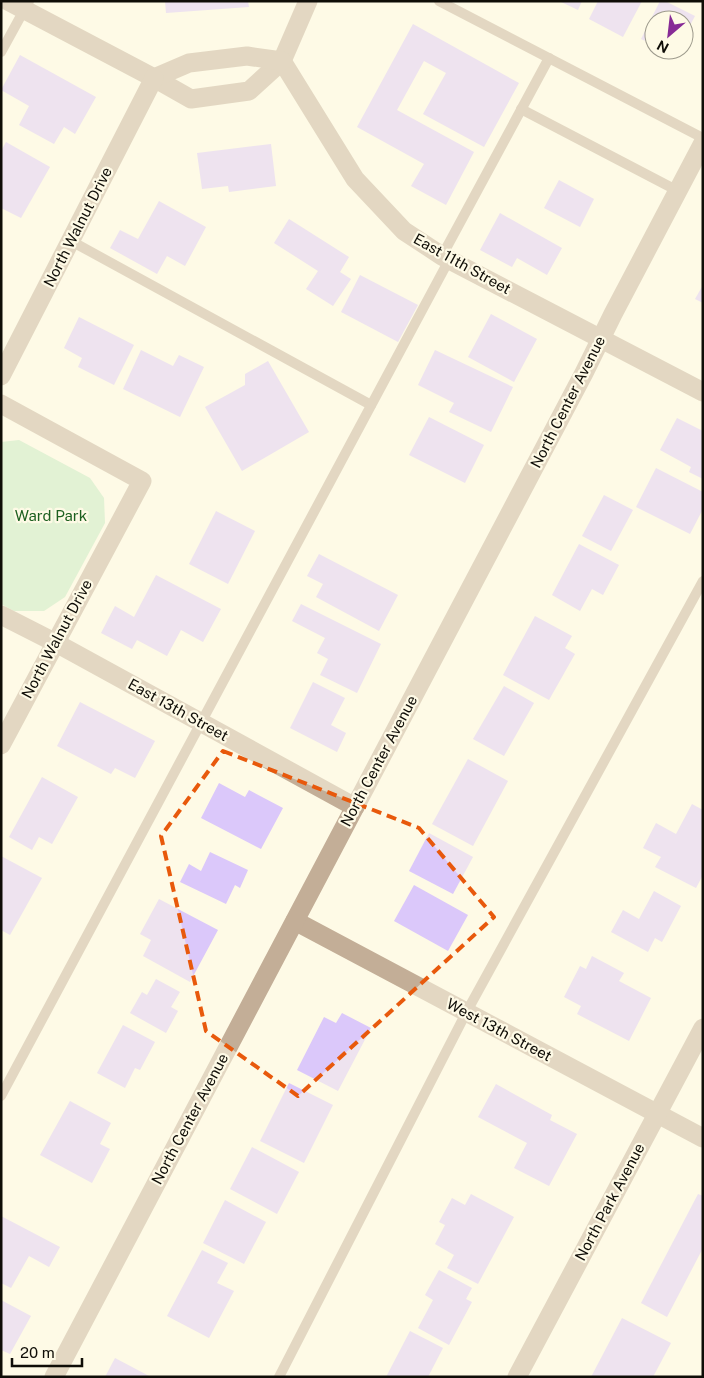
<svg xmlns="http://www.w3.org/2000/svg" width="704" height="1378" viewBox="0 0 704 1378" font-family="'Public Sans',sans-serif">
  <rect width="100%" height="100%" fill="#fefae6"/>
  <path fill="#c0e8be" d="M19 440 90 478 104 498 105 523 65 597 44 611H14L1 604V442Z"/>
  <g fill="#dbc8fa">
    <path d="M165 1H248L249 7 166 13Z"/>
    <path d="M559 1H582L578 10Z"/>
    <path d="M598 1H642L623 37 589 19Z"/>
    <path d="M660 1H665L695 16 684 37V20H654V45L641 39Z"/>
    <path d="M413 24 519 83 484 147 423 114 446 73 424 61 397 110 474 152 446 205 411 186 424 164 357 127Z"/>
    <path d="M663 50H677L674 56Z"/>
    <path d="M20 55 96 97 75 134 64 127 54 144 19 125 29 106 1 90Z"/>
    <path d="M6 142 50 167 21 218 1 208V151Z"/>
    <path d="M271 144 276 186 229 192 228 186 202 189 197 153Z"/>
    <path d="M559 180 594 199 580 227 544 208Z"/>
    <path d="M159 201 206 227 185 266 167 256 157 274 110 248 120 230 138 239Z"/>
    <path d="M500 213 562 248 547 275 517 258 512 267 480 250Z"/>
    <path d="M289 219 349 257 340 272 351 279 333 306 306 289 318 271 274 243Z"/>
    <path d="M360 275 418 305 398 342 341 312Z"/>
    <path d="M703 285V303L695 299Z"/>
    <path d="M491 314 537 339 514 382 468 357Z"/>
    <path d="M79 317 134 345 114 385 78 367 82 358 64 348Z"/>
    <path d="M141 350 173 366 179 355 204 367 180 417 123 389Z"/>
    <path d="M435 350 513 387 491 432 449 412 454 403 418 385Z"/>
    <path d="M268 361 309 432 242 471 205 407 245 385V374Z"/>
    <path d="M429 417 484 445 465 483 409 455Z"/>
    <path d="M677 418 703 431V479L689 472 691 467 660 450Z"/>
    <path d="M656 468 703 492V509L690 534 636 507Z"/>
    <path d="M604 495 633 510 611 551 582 536Z"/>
    <path d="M216 511 255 531 228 584 189 564Z"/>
    <path d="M579 544 619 565 603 595 592 589 580 611 552 595Z"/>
    <path d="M319 554 398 595 379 631 316 597 323 584 307 576Z"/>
    <path d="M156 575 221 609 203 642 181 630 167 656 137 640 132 649 101 633 115 606 134 617Z"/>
    <path d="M301 604 381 644 357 693 320 675 328 659 317 653 325 638 292 621Z"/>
    <path d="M535 616 572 636 565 648 575 654 549 700 503 675Z"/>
    <path d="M313 682 345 698 331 725 346 733 337 752 290 728Z"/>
    <path d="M504 686 534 703 504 756 473 739Z"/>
    <path d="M80 702 155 741 135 778 115 768 111 774 57 746Z"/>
    <path d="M468 759 508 781 473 846 432 824Z"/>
    <path d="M42 777 78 797 52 844 39 837 32 850 9 837Z"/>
    <path d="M219 783 245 797 249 790 283 808 261 849 201 818Z"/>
    <path d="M692 804 703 810V875L696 888 655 867 661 857 643 848 656 823 676 834Z"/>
    <path d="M429 833 473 857 453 894 409 871Z"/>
    <path d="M210 852 248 870 240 888 235 885 226 904 180 882 189 864 201 871Z"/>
    <path d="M1 856 42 878 10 935 1 930Z"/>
    <path d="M414 885 468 915 448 951 394 921Z"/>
    <path d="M654 891 681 906 662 942 655 938 648 952 611 932 623 910 639 919Z"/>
    <path d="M159 899 218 930 190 982 143 956 151 940 140 934Z"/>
    <path d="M592 956 624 973 619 981 651 998 629 1041 577 1014 581 1006 564 997 580 966 586 969Z"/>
    <path d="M156 979 180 992 171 1007 178 1011 166 1033 130 1013 142 992 147 995Z"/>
    <path d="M342 1013 371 1028 338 1091 297 1070 324 1017 336 1023Z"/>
    <path d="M123 1025 155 1042 140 1070 135 1068 125 1088 97 1073Z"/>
    <path d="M289 1083 333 1105 304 1163 260 1141Z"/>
    <path d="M496 1084 552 1115 550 1120 577 1134 549 1186 514 1168 527 1143 478 1117Z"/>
    <path d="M70 1101 111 1123 100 1144 110 1149 92 1183 40 1155Z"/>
    <path d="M252 1147 299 1172 277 1214 230 1189Z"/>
    <path d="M471 1194 514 1217 478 1284 447 1268 454 1255 435 1244 445 1225 439 1222 452 1198 465 1205Z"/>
    <path d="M698 1194 703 1196V1248L667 1317 641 1303Z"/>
    <path d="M225 1200 266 1222 244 1264 203 1243Z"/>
    <path d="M1 1216 60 1247 49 1267 29 1256 11 1288 1 1283Z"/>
    <path d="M202 1250 228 1263 217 1283 234 1291 209 1338 167 1316Z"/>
    <path d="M439 1270 472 1288 466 1299 472 1302 449 1345 418 1328 433 1300 425 1295Z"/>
    <path d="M1 1300 31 1316 10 1354 1 1350Z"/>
    <path d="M622 1318 671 1343 653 1377H591Z"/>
    <path d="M410 1331 443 1348 428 1377H386Z"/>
    <path d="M115 1358 151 1377H105Z"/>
  </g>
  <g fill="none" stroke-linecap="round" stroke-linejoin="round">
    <g stroke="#c3ae97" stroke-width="10">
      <path d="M439 1 703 138"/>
      <path d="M1 52 29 1"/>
      <path d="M521 109 678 191"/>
      <path d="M71 241 371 405"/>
      <path d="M442 256 549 58"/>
      <path d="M1 1096 449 260"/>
      <path d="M279 1377 466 1013 703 581"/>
    </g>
    <g stroke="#c3ae97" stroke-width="19">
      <path d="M8 1 154 78 191 99 249 91 282 61 308 1"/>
      <path d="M282 61 355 179 404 231 442 256 703 392"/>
      <path d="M154 78 189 63 247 56 282 61"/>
      <path d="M1 376 154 78"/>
      <path d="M1 404 142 481 1 745"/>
      <path d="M1 615 56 643 355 807"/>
      <path d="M295 921 703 1138"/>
      <path d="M54 1377 584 373 613 314 703 143"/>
      <path d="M517 1377 703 1028"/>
    </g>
  </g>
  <path d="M0 0H704V1378H0ZM223 751 419 828 494 917 298 1096 206 1031 161 836Z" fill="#fefae6" fill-opacity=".55" fill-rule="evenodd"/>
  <path fill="none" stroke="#e8590c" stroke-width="4" stroke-dasharray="10 6" stroke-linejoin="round" d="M223 751 419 828 494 917 298 1096 206 1031 161 836Z"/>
  <g text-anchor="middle" stroke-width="4.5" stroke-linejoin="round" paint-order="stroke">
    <g font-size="15" fill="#0f0d07" stroke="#fefae6">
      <text transform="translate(78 227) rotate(-63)" y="5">North Walnut Drive</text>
      <text transform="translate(462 264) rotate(29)" y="5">East 11th Street</text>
      <text transform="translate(568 402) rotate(-63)" y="5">North Center Avenue</text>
      <text transform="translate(57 639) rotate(-62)" y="5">North Walnut Drive</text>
      <text transform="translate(178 710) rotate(29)" y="5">East 13th Street</text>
      <text transform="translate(379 761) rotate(-62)" y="5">North Center Avenue</text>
      <text transform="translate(499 1030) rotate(28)" y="5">West 13th Street</text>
      <text transform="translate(190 1119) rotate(-62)" y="5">North Center Avenue</text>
      <text transform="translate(610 1202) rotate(-62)" y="5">North Park Avenue</text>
    </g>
    <g font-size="15" fill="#1d6020" stroke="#fefae6">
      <text x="51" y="521">Ward Park</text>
    </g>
  </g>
  <rect width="704" height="1378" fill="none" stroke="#0f0d07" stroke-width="5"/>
  <g transform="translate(669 35) rotate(208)"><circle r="24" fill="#fefae6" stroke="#9e9b8d"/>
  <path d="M0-4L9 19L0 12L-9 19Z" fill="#872b96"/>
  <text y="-8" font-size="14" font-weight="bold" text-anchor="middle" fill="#0f0d07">N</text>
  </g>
  <path d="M12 1358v8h70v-8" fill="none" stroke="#0f0d07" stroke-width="2.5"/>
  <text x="20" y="1358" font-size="15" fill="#0f0d07" stroke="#fefae6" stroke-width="4" paint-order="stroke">20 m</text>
</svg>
